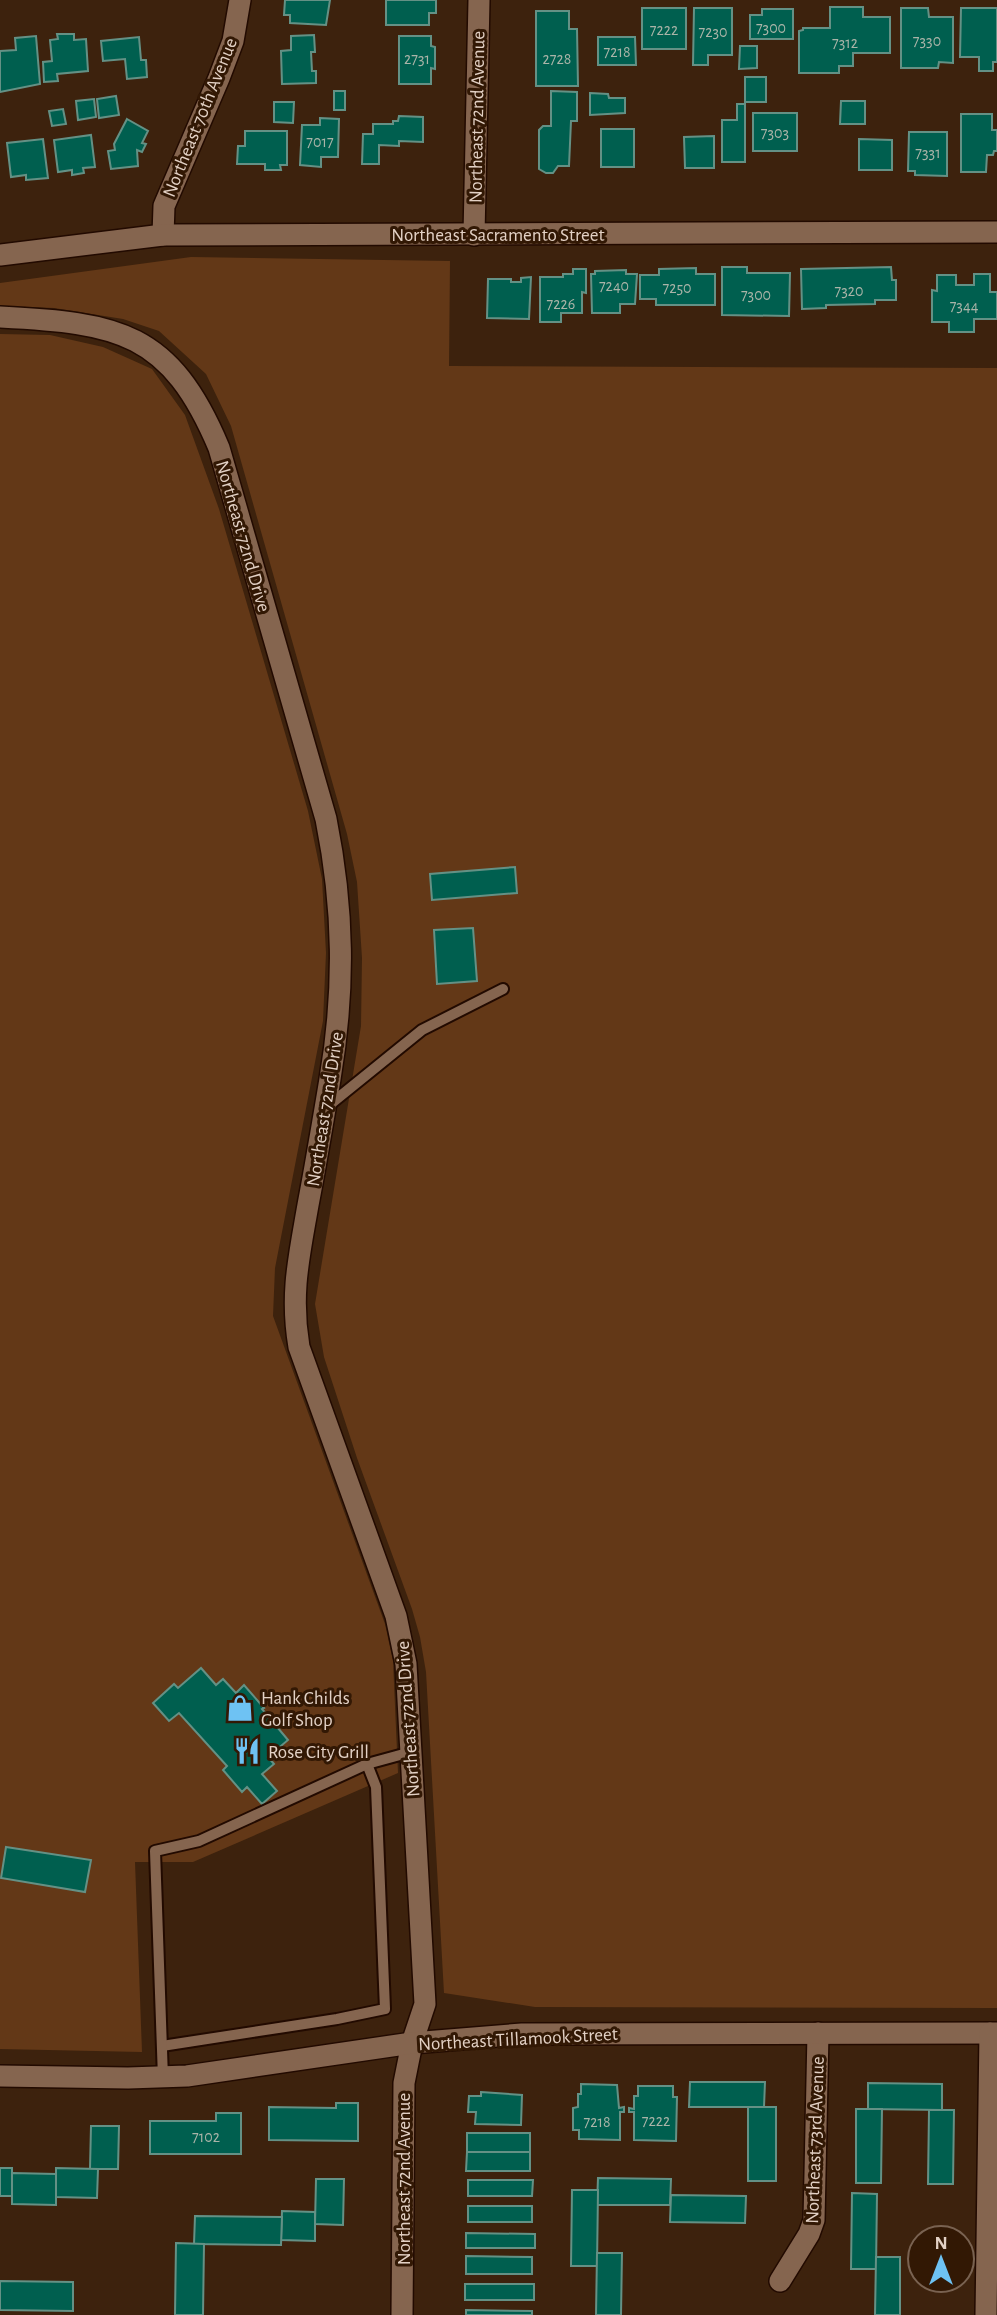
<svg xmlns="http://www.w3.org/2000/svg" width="997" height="2315" viewBox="0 0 997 2315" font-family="'Alegreya Sans',sans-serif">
  <rect width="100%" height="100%" fill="#3d220d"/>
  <g fill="#633817">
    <path d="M191 257 450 261 449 366 997 368V2008L535 2007 444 1993 426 1672 420 1637 412 1609 357 1458 324 1357 315 1304 361 1026 362 958 357 882 347 834 231 426 206 374 159 331 123 319 54 308 0 306V283Z"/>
    <path d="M0 334 50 335 103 347 152 369 185 415 219 509 308 811 322 879 326 953 323 1021 275 1268 273 1316 385 1624 393 1661 398 1773 193 1862H135L142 2052 0 2049Z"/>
  </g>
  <g fill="#005f4f" stroke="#649185" stroke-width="2">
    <path d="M285 0H330L326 25 290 23V15H284Z"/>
    <path d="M386 0H436V13H429V25H386Z"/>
    <path d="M830 7H863V17H890V53H853V66H839V73H799V31L803 30V28H830Z"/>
    <rect x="642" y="8" width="44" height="41"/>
    <path d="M694 8H732V55H708V65H693Z"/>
    <path d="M901 8H928L929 17H953V63L939 62 938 68H901Z"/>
    <path d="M961 8H997V62H993V71H979V57H960Z"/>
    <path d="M762 9H793V39H750V15H762Z"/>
    <path d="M536 11H569V29H577L578 86H536Z"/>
    <path d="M57 34H74V40L86 39 88 71 57 74 58 81 44 82 43 62 52 61 50 40 58 39Z"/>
    <path d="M314 35 315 52H311L312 71H316V83L282 84 281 51 291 50V36Z"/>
    <path d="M36 36 40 84 0 92V51L16 50 15 38Z"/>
    <path d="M399 36H431V46L435 47V69L431 68V84H399Z"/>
    <path d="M139 37 141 60H146L147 77 127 79 125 59 103 61 101 41Z"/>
    <path d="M598 37H635L636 65H598Z"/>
    <path d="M740 46H757V68L739 69Z"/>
    <rect x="745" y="77" width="21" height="25"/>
    <rect x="334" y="91" width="11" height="19"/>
    <path d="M551 91 577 92V121H571L569 166H558L553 173H546L539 169V130L543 126H551Z"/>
    <path d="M590 93 608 94 609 98H625V113L590 115Z"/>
    <path d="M116 96 119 115 99 118 97 99Z"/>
    <path d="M94 99 96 117 78 120 76 101Z"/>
    <path d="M841 101H865V124H840Z"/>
    <path d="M274 102H294L293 123 274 122Z"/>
    <path d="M737 104H745V162H722V120H737Z"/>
    <path d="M63 109 66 124 52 126 49 111Z"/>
    <rect x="753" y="113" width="44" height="38"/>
    <path d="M961 114H992V130H997V151H994L993 155H987L986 172H961Z"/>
    <path d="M399 116 423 117V142L399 141V146L379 145V164H362L363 134H373V124H393V121H398Z"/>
    <path d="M320 118 339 119 338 157H321V167L300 165 302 125H320Z"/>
    <path d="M127 119 148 131 142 143 146 144 142 152 137 150 138 166 111 169 108 151 115 150 114 144Z"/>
    <rect x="601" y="129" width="33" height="38"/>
    <path d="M245 131H287V165H280L281 170H265V164H237L238 146H245Z"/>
    <path d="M909 132H947V176L915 175V171H908Z"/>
    <path d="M91 135 95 167 83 168 84 173 72 175V170L58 172 54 140Z"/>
    <path d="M714 136V168H685L684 137Z"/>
    <path d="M43 139 48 178 26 180V175L11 177 7 143Z"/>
    <path d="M859 139 892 140V170H859Z"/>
    <path d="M722 267H747V273H790L789 316 722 315Z"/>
    <path d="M891 267 892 280H896V300H875V304L826 305V308L802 309 801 269Z"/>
    <path d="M696 268V274H715V305H656V299H640V275H659V269Z"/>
    <path d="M573 269H586V293L582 292V313H561V322H540V277H563V274H573Z"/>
    <path d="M626 270V274H637L635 304H620V313H592L591 274H595V271Z"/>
    <path d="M974 274H990V292H997V319H974V332H949V322H932V290L937 291V275H956V285H974Z"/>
    <path d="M531 277 529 319 487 318 488 279H511V282H521V278Z"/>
    <path d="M515 867 517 893 432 900 430 874Z"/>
    <path d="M473 928 477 981 437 984 434 930Z"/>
    <path d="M201 1668 216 1685 223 1679 236 1693 244 1685 264 1708 262 1709 288 1740 268 1757 274 1764 262 1774 277 1791 262 1804 247 1787 242 1792 223 1770 227 1766 179 1713 169 1721 153 1703 174 1684 178 1688Z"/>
    <path d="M6 1847 91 1860 85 1892 1 1878Z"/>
    <path d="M690 2082H765L764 2107H689Z"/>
    <path d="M868 2083 942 2084V2110L868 2109Z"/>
    <path d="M581 2084 617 2085 619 2108 624 2107V2112H620V2140L579 2139V2130H573V2108L578 2107V2094H581Z"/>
    <path d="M638 2086H673V2097H677L676 2141 634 2140V2112H629V2108L634 2109V2096H638Z"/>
    <path d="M481 2092 522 2095 521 2125 475 2124 476 2112H468L469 2096H481Z"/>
    <path d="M336 2103H358V2141L269 2140V2107L336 2108Z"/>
    <rect x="748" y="2107" width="28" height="74"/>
    <path d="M856 2109H882L881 2183H856Z"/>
    <path d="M929 2110H954L953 2184H928Z"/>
    <path d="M216 2113H241V2154H150V2121H216Z"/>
    <path d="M91 2126H119L118 2169H90Z"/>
    <rect x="467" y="2133" width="63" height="19"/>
    <path d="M467 2152H530V2171H466Z"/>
    <rect x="0" y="2168" width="12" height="28"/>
    <path d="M56 2168 98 2169 97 2198 56 2197Z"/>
    <path d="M12 2173 56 2174V2205L12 2204Z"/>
    <path d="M598 2178 671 2179 670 2205H597Z"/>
    <path d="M316 2179H344L343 2225 315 2224Z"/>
    <path d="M468 2180H533L532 2196H468Z"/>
    <path d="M572 2190H598L597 2266H571Z"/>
    <path d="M852 2193 877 2194 876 2269H851Z"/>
    <path d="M671 2195 746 2196 745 2223 670 2222Z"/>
    <rect x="468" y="2206" width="64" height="16"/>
    <path d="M282 2211 315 2212V2241L281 2240Z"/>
    <path d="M195 2216 282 2217 281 2245 194 2244Z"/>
    <path d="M466 2233 535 2234V2248H466Z"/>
    <path d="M176 2243 204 2244 203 2315H175Z"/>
    <path d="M597 2253H622L621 2315H596Z"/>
    <path d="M466 2256 532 2257V2274H466Z"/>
    <path d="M876 2257H900V2315H875Z"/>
    <path d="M0 2281 73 2282V2311L0 2310Z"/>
    <rect x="465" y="2284" width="69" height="16"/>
    <path d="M466 2310 532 2311V2315H466Z"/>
  </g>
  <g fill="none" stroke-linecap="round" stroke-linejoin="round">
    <defs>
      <g id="lane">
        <path d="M328 1106 422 1030 503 989"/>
        <path d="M162 2046 337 2019 385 2009 376 1787 367 1764"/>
        <path d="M163 2078 155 1851 199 1841 367 1764 411 1752"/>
      </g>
      <g id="street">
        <path d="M163 235 164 206 219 78 233 41 240 0"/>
        <path d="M474 235 479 0"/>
        <path d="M0 255 163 235 997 232"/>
        <path d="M0 317C118 323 170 331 219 448L326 819C344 909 345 989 330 1079 323 1121 316 1163 308 1205 299 1257 290 1294 299 1347L396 1616 406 1664 425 2004 412 2043 404 2083 402 2315"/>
        <path d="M780 2281 809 2234 814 2220 818 2033"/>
      </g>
      <g id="secondary">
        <path d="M0 2076 128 2078 187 2076 412 2043 522 2034 997 2033"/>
        <path d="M986 2315 990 2033"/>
      </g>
    </defs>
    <use href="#lane" stroke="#220a00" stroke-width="14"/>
    <use href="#street" stroke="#220a00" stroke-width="24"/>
    <use href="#secondary" stroke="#220a00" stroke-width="24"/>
    <use href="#lane" stroke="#85654f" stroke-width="10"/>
    <use href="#street" stroke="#85654f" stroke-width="21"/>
    <use href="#secondary" stroke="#85654f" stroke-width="21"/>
  </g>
  <defs>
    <symbol id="shop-bare" viewBox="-9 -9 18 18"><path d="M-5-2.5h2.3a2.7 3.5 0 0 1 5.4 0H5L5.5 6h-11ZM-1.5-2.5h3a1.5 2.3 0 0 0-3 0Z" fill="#6ec2f3" stroke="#321804" stroke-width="2.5" paint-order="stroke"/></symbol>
    <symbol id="restaurant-bare" viewBox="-9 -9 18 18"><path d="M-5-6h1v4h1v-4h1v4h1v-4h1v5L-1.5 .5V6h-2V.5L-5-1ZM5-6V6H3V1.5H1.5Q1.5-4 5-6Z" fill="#6ec2f3" stroke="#321804" stroke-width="2.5" paint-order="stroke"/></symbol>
  </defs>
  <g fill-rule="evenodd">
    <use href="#shop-bare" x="221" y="1689" width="38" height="38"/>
    <use href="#restaurant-bare" x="228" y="1732" width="38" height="38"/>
  </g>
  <g text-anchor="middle" stroke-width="6" stroke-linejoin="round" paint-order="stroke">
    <g font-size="16" fill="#aab4a8">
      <text x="771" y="33">7300</text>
      <text x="664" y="35">7222</text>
      <text x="713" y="37">7230</text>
      <text x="927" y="46">7330</text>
      <text x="845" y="48">7312</text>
      <text x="617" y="57">7218</text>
      <text x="417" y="64">2731</text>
      <text x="557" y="64">2728</text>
      <text x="775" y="138">7303</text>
      <text x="320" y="147">7017</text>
      <text x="928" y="158">7331</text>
      <text x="614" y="291">7240</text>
      <text x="677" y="293">7250</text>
      <text x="849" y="296">7320</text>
      <text x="756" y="300">7300</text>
      <text x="561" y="309">7226</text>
      <text x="964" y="311">7344</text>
      <text x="656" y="2126">7222</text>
      <text x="597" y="2127">7218</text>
      <text x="206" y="2142">7102</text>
    </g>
    <g font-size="19" fill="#e3d1c5" stroke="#321804">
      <text transform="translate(199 117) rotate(-68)" y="7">Northeast 70th Avenue</text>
      <text transform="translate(476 117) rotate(-89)" y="7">Northeast 72nd Avenue</text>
      <text x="498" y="241">Northeast Sacramento Street</text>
      <text transform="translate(244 536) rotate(74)" y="7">Northeast 72nd Drive</text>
      <text transform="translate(324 1109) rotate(-81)" y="7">Northeast 72nd Drive</text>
      <text transform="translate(407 1719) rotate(-94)" y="7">Northeast 72nd Drive</text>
      <text transform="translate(518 2038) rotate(-3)" y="7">Northeast Tillamook Street</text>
      <text transform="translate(814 2140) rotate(-88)" y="7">Northeast 73rd Avenue</text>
      <text transform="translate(403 2179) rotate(-90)" y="7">Northeast 72nd Avenue</text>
    </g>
    <g font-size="19" fill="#e3d1c5" stroke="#321804" text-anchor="start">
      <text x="261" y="1704">Hank Childs<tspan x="261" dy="22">Golf Shop</tspan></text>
      <text x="268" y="1758">Rose City Grill</text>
    </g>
  </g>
  <g transform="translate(941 2259)"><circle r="33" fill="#321804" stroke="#796251" stroke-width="2"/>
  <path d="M0-5L12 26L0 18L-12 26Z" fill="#6ec2f3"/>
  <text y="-10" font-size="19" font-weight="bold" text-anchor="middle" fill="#e3d1c5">N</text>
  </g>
</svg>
